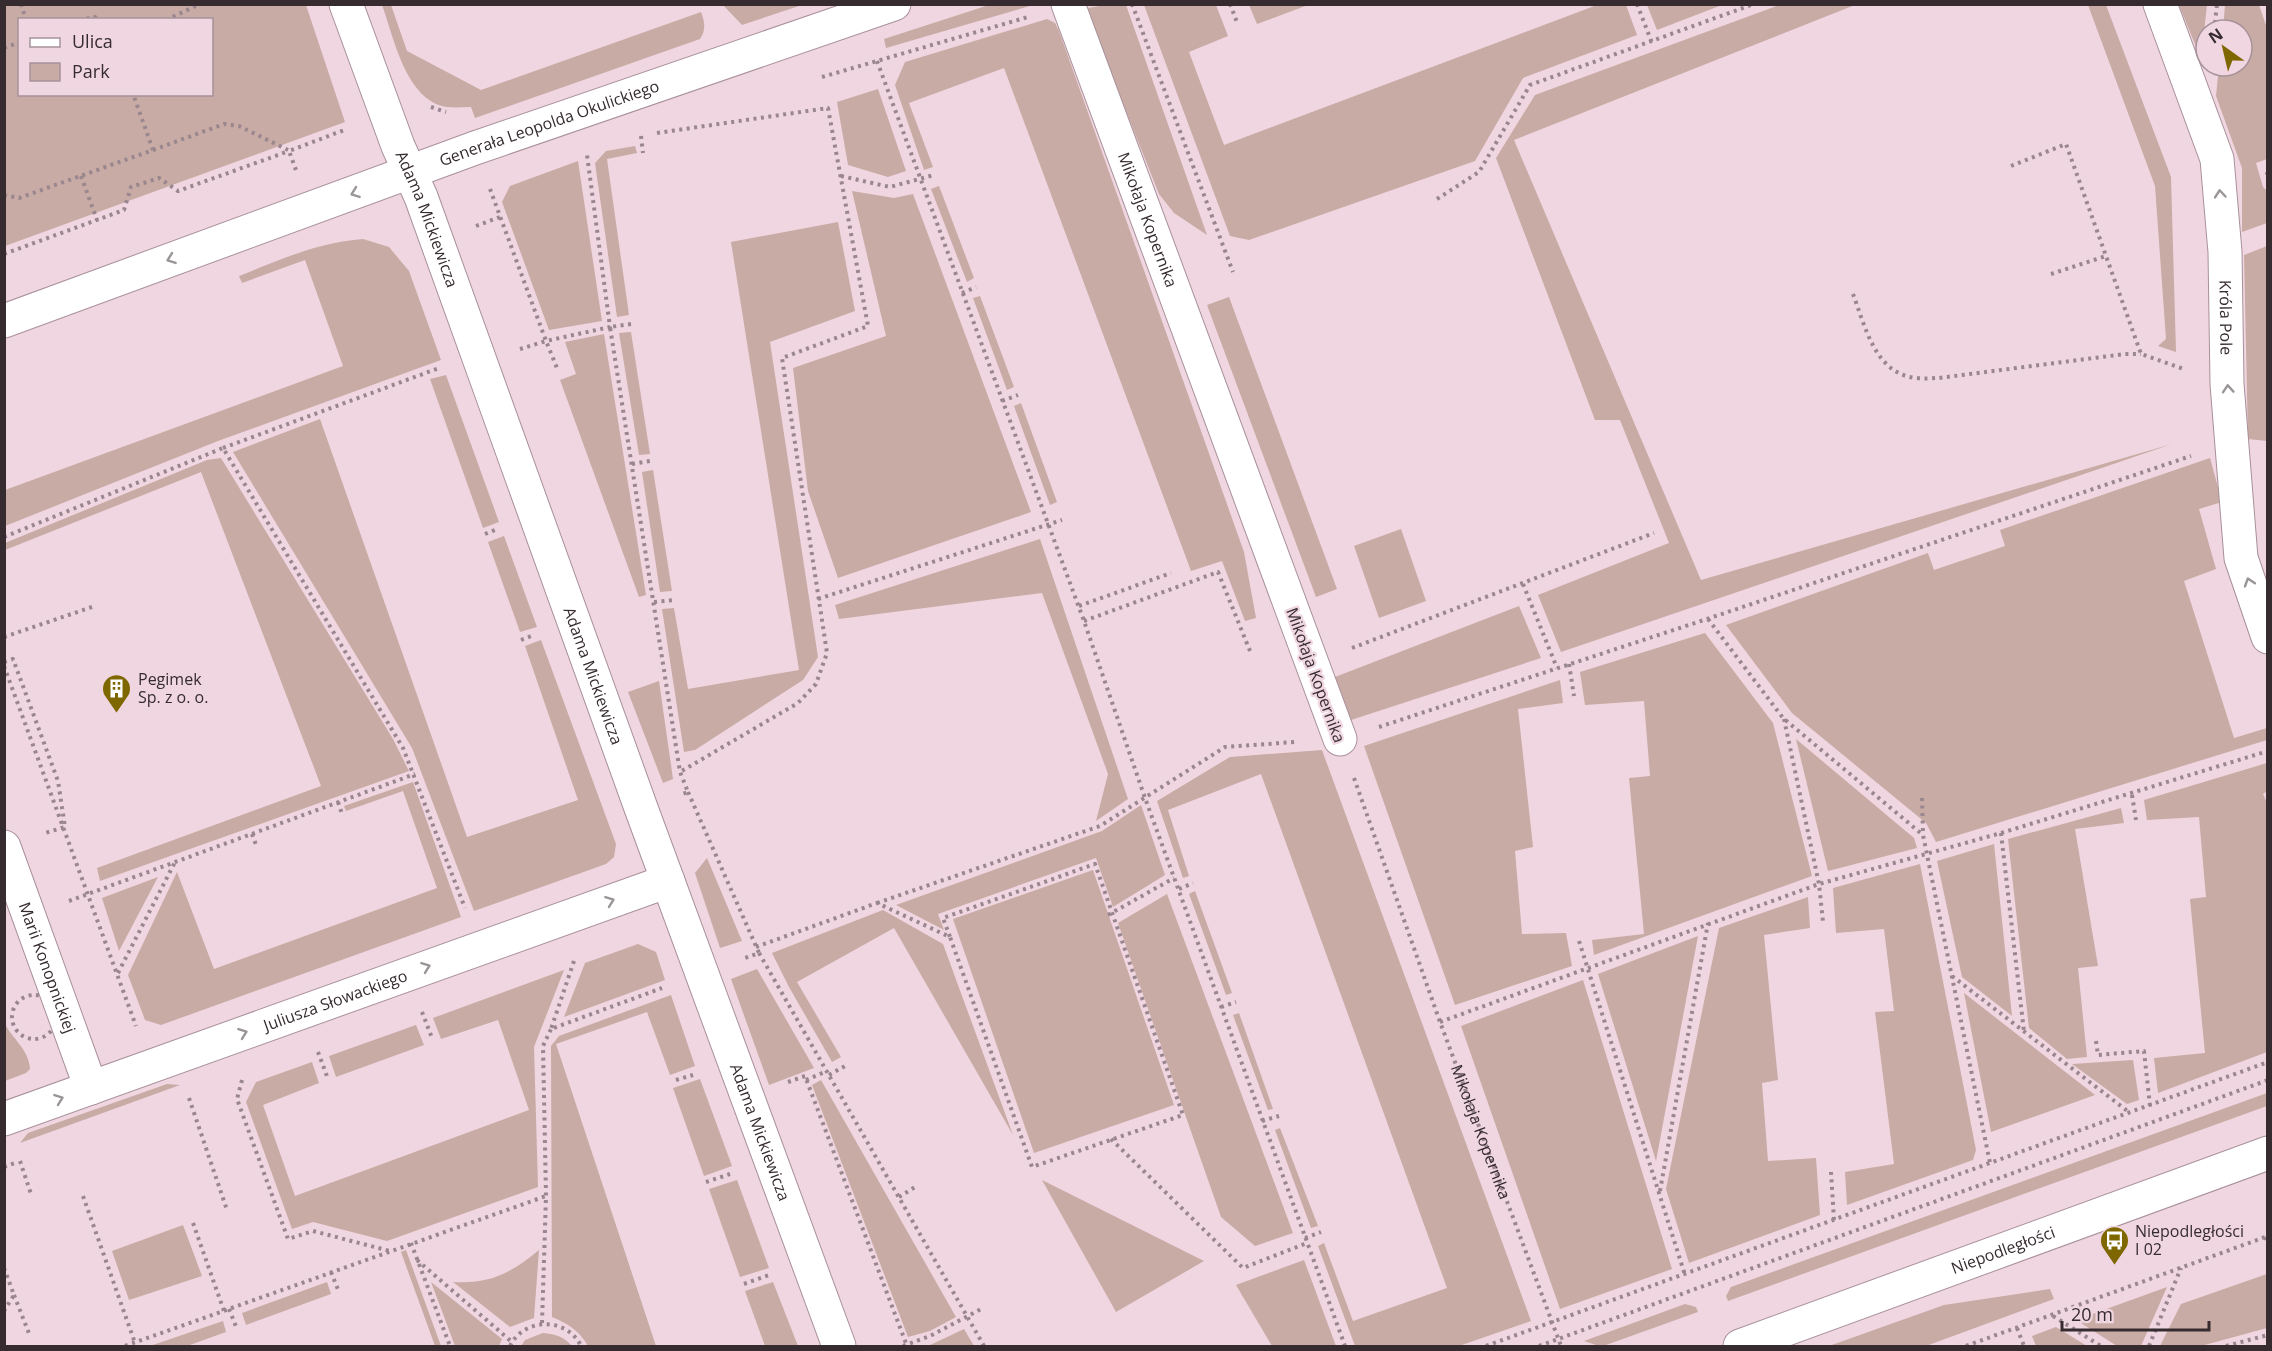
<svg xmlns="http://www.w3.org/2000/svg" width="2272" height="1351" viewBox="0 0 2272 1351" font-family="'Open Sans',sans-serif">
  <rect width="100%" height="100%" fill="#f0d6e1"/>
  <g fill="#c8aba4" fill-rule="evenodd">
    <path d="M5 4 306 5 345 122 5 246ZM20 20H212V94H20Z"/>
    <path d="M1782 4 1855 5 1514 140 1701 580 2172 444 1561 652 1538 595 1669 543 1620 420H1595L1496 158 1535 95Z"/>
    <path d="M382 5H391L407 51 481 90 701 12C705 22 706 30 700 39L475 118 471 107C463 107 455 108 447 107 406 101 394 38 382 5Z"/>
    <path d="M723 5H802L742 25Z"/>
    <path d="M989 5H1033L886 48 884 39Z"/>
    <path d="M1105 5H1126L1207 235 1174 213 1159 194 1093 28 1088 8Z"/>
    <path d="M1144 5H1216L1228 36 1189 52 1224 145 1597 5H1626L1637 35 1523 78 1475 161 1249 240 1230 236Z"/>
    <path d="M1249 5H1308L1257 24Z"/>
    <path d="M1647 5H1722L1657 30Z"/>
    <path d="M2088 5H2106L2171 177 2176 352 2158 346 2166 339 2155 186Z"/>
    <path d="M2179 5H2207L2201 59Z"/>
    <path d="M2225 5H2259L2267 28V159L2256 163 2263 187 2267 191V223L2242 232V168L2216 96 2219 66H2242V30H2223Z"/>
    <path d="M1047 19 1055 23 1059 31 1244 552 1256 618 1245 621 1222 561 1191 571 1004 68 909 103 933 167 924 170 895 85 905 62Z"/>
    <path d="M878 89 906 171 888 177 848 165 837 102Z"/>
    <path d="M635 146 637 153 607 159 629 315 617 317 595 163 606 151Z"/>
    <path d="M578 161 602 321 549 330 502 202 510 186Z"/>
    <path d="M939 186 974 278 967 282 931 189Z"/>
    <path d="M852 191 894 198 913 194 1031 512 838 578 808 491 793 368 886 336Z"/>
    <path d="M838 222 855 311 770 342 818 657 803 680 695 750 684 752 662 609 674 608 688 689 799 670 731 242Z"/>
    <path d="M363 239 389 247 409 271 441 360 218 441 5 526V490L343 366 305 260 242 283 239 276C279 260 319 242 363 239Z"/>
    <path d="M2267 246V441L2248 439 2244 255Z"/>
    <path d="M980 296 1014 387 1007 390 973 298Z"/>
    <path d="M1229 297 1337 589 1316 597 1207 305Z"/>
    <path d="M631 332 650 454 639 455 619 333Z"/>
    <path d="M604 334 646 595 639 597 560 380 576 374 565 342Z"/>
    <path d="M446 375 499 522 483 528 430 379Z"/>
    <path d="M1021 403 1057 502 1050 505 1014 406Z"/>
    <path d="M320 419 467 837 578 800 525 646 541 640 616 844 614 857 606 864 474 911 412 748 233 452Z"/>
    <path d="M221 458 393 739 409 771 100 881 97 868 321 786 201 472 5 550V543L207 460Z"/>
    <path d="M2210 458 2222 502 2199 509 2216 569 2184 581 2234 738 2267 728V740L1936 842 1926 823 1792 713 1726 625 1928 553 1934 570 2005 546 2000 530Z"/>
    <path d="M653 470 672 591 660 592 642 472Z"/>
    <path d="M1401 529 1426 601 1379 618 1354 546Z"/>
    <path d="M504 536 537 627 520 632 488 542Z"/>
    <path d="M1040 539 1128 799 1096 821 1108 774 1042 593 839 619 835 605Z"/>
    <path d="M1519 606 1541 658 1351 720 1335 677Z"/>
    <path d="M1705 633 1773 723 1812 876 1594 955 1592 940 1644 934 1629 778 1650 776 1644 701 1585 705 1580 672Z"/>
    <path d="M1560 680 1563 703 1518 709 1533 847 1515 851 1522 934 1566 933 1572 966 1455 1005 1364 746Z"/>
    <path d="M659 681 673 779 663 783 628 692Z"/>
    <path d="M1796 739 1914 838 1917 848 1828 871Z"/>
    <path d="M1322 750 1531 1321 1459 1346H1355L1318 1246 1324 1243 1353 1321 1447 1288 1261 774 1168 810 1189 876 1183 878 1157 801 1230 757Z"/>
    <path d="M2267 763V791L2263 794 2268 805 2267 1052 2158 1093 2154 1058 2205 1053 2190 899 2206 897 2199 817 2147 820 2144 800Z"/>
    <path d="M413 782 461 917 161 1025 145 1020 128 975 177 872 214 969 437 888 403 791 346 811 344 806Z"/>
    <path d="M1141 805 1165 875 1113 907 1096 858 938 914 944 930 896 905 1102 831Z"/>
    <path d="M2121 808 2124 823 2075 829 2098 966 2078 968 2087 1057 2067 1059 2029 1028 2008 839Z"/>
    <path d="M1994 844 2012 1016 1962 977 1937 861Z"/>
    <path d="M707 858 742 941 720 948 695 873Z"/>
    <path d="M1920 864 1976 1150 1973 1160 1847 1205 1845 1172 1894 1164 1875 1012 1894 1011 1884 929 1836 933 1833 888Z"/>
    <path d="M1093 870 1174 1105 1034 1153 953 919Z"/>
    <path d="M158 877 119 951 102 898Z"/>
    <path d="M1195 891 1232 993 1226 995 1189 894Z"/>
    <path d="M1167 894 1293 1233 1255 1246 1221 1217 1118 923Z"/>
    <path d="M1808 897 1810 928 1764 935 1778 1080 1762 1083 1768 1161 1816 1158 1820 1215 1689 1263 1666 1189 1719 928Z"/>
    <path d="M883 910 943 944 1013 1135 894 928 797 982 841 1057 832 1062 789 987 772 953Z"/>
    <path d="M1698 936 1656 1161 1598 974Z"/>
    <path d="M638 944 656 952 665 980 564 1017 585 963Z"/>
    <path d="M757 969 814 1068 769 1085 731 979Z"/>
    <path d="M564 970 534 1047 538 1187 387 1241 313 1222 292 1229 246 1102 256 1082 312 1062 319 1083 263 1105 295 1196 529 1110 498 1020 441 1039 433 1018Z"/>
    <path d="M1583 980 1672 1269 1560 1309 1461 1026Z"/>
    <path d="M1964 993 2095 1095 1991 1132Z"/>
    <path d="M671 995 695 1066 670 1075 647 1012 556 1044 656 1346H588C579 1330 568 1324 552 1317L551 1046 559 1036Z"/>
    <path d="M1239 1013 1273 1109 1268 1110 1233 1015Z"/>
    <path d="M4 1022C12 1039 29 1049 30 1069L26 1073 5 1081Z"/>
    <path d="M416 1025 424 1045 336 1077 329 1056Z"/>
    <path d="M2133 1060 2139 1100 2127 1104 2072 1064Z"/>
    <path d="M700 1079 732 1166 704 1176 673 1088Z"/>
    <path d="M821 1080 956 1317 930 1331 908 1337 812 1085Z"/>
    <path d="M167 1084 180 1085 20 1143 28 1133Z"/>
    <path d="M2267 1093V1106L1728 1301 1726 1296 1731 1287Z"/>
    <path d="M1280 1128 1318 1226 1311 1228 1275 1130Z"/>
    <path d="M737 1180 769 1268 740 1277 709 1189Z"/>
    <path d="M1042 1180 1204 1261 1116 1312Z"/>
    <path d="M183 1225 202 1276 129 1300 112 1251Z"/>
    <path d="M406 1250 441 1346H435L401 1252Z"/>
    <path d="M539 1250 534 1318 510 1327 453 1282C491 1284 511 1273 539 1250Z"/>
    <path d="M1304 1260 1336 1346H1272L1236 1285Z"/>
    <path d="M2267 1274V1328L2201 1346H2160L2181 1304Z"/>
    <path d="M327 1282 331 1294 246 1325 242 1313Z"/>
    <path d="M431 1282 502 1339 499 1346H455Z"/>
    <path d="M773 1282 798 1346H765L745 1291Z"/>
    <path d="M2167 1287 2141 1346H2117L2076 1320Z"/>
    <path d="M2050 1289 2054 1299 1926 1346H1829L1944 1305Z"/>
    <path d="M1685 1304 1696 1307 1698 1312 1606 1345H1596L1584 1341Z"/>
    <path d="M223 1321 226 1332 187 1346H150Z"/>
    <path d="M2056 1327 2087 1346H2036L2032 1336Z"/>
    <path d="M964 1329 974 1346H928Z"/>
    <path d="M543 1333C556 1334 564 1337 572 1346H521L525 1340Z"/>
  </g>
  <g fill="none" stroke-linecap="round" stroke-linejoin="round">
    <defs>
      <g id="minor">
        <path id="s2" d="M346 4 398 146 421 197 641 808 839 1346"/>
        <path id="s3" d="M1068 4 1340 739"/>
        <path id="s4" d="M2160 4 2217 159 2225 252 2227 384 2241 558 2268 637"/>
        <path id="s5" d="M4 321 475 148 894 4"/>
        <path id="s6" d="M4 847 91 1088"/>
        <path id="s7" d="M4 1119 668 881"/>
        <path id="s8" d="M1740 1346 2268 1153"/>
      </g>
    </defs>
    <use href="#minor" stroke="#a8909a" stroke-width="35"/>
    <g stroke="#99868e" stroke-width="4" stroke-dasharray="3 4.5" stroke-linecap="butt">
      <path d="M21 4 26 20"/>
      <path d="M1132 4 1233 272"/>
      <path d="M1230 4 1238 25"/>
      <path d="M1637 4 1652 43"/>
      <path d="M79 20 95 17 98 20"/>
      <path d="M166 20 200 4"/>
      <path d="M2215 23 2217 4"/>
      <path d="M4 48 20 42"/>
      <path d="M877 61 1084 621 1145 798 1345 1346"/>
      <path d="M822 77 1028 17"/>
      <path d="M431 107 446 112"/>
      <path d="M657 133 828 108 868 326 782 358 827 653 816 684 798 703 680 772"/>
      <path d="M641 136 643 153"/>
      <path d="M153 150 224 124 239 126 288 150"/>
      <path d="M2011 166 2066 144 2141 354 2184 369"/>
      <path d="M296 170 289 151 347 129"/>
      <path d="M2266 172 2268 174"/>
      <path d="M81 176 97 220"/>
      <path d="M841 176 890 187 934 175"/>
      <path d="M490 189 546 341 610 327 587 155"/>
      <path d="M4 195 19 198 153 150 133 94"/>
      <path d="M1437 199 1479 172 1530 85 1754 4"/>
      <path d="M476 226 500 217"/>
      <path d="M4 254 124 210 131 187 159 178 178 191 289 151"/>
      <path d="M2051 274 2106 256"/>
      <path d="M962 293 976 287"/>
      <path d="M1853 294C1865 326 1875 374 1916 378 1924 379 1932 378 1939 378L2125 354H2141"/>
      <path d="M631 324 610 327 680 772 688 792 680 795"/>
      <path d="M520 349 546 341 557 368"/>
      <path d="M1002 401 1018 395"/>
      <path d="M223 448 439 368"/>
      <path d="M632 464 650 461"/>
      <path d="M485 534 495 530"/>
      <path d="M4 537 223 448 403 748 465 908"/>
      <path d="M1523 584 1557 668"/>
      <path d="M818 599 1062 520"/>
      <path d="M654 602 675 600"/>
      <path d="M1079 606 1171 573"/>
      <path d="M1708 619 1783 718 1923 835 1990 1163"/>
      <path d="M1084 621 1218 572 1250 651"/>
      <path d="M4 637 95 606"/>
      <path d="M521 640 534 635"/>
      <path d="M1352 648 1654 533"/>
      <path d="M4 662 13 659 58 781 65 827 45 833"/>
      <path d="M1569 664 1574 696"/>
      <path d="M4 666 136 1026"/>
      <path d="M1784 719 1819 884 1823 922"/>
      <path d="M1379 727 1707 619 2191 456"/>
      <path id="s1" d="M1354 778 1440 1022 1561 1346"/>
      <path d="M688 792 759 953 742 959"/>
      <path d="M2132 795 2136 820"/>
      <path d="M1922 798 1923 834"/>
      <path d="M338 802 342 814"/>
      <path d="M2001 833 2024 1032"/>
      <path d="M252 834 256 845"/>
      <path d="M1179 889 1193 883"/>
      <path d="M69 901 415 774"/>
      <path d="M877 903 1100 826 1225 747 1295 742"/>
      <path d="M1108 915 1174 878"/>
      <path d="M1579 941 1685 1275"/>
      <path d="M756 947 877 903 950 937 1032 1167 1183 1115 1095 864 943 918 950 937"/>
      <path d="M759 953 984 1346"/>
      <path d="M574 961 551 1029 662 988"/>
      <path d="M118 973 175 862"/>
      <path d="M1952 976 2130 1113"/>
      <circle cx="34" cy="1017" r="22"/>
      <path d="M1221 1007 1236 1002"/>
      <path d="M422 1012 432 1038"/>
      <path d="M1440 1022 1819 884 2001 833 2268 751"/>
      <path d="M2096 1041 2098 1055 2144 1051 2150 1106"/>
      <path d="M318 1052 328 1079"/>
      <path d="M829 1075 845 1066"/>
      <path d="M242 1080 237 1099 288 1239 313 1231 390 1251"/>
      <path d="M676 1080 693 1075"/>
      <path d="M806 1080 827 1071"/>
      <path d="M788 1082 805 1076 907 1346"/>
      <path d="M189 1098 227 1210"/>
      <path d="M1262 1121 1279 1116"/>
      <path d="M1111 1139 1243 1268 1307 1243"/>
      <path d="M20 1161 31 1194"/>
      <path d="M4 1167 15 1163"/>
      <path d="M1831 1172 1834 1220"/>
      <path d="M706 1182 730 1174"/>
      <path d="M1660 1191 1708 923"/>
      <path d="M83 1196 135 1343"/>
      <path d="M899 1197 915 1187"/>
      <path d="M193 1223 224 1311"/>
      <path d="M2265 1237 2268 1244"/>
      <path d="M1305 1238 1321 1232"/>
      <path d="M411 1243 450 1346"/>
      <path d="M417 1260 512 1342"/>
      <path d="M4 1268 14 1295 4 1311"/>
      <path d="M331 1272 339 1292"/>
      <path d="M744 1284 769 1275"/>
      <path d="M14 1295 30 1336"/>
      <path d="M229 1309 237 1329"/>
      <path d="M2053 1316 2101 1346"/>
      <path d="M542 1323 546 1196 543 1046 551 1029"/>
      <path d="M2017 1328 2024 1346"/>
      <path d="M125 1346 546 1196"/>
      <path d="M510 1346C524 1317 567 1317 581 1346"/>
      <path d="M903 1346 930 1336 983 1308"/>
      <path d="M1486 1346 2268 1062"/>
      <path d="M1539 1346 2268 1080"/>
      <path d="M1966 1346 2268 1236"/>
      <path d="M2149 1346 2181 1268"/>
      <path d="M2226 1346 2268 1335"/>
    </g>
    <use href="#minor" stroke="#fff" stroke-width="33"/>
  </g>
  <defs><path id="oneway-chevron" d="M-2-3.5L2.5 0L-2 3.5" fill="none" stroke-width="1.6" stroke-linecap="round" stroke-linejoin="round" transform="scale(1.5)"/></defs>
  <g stroke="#9a9698">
    <use href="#oneway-chevron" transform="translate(355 193) rotate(160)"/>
    <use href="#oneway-chevron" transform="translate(2220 194) rotate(-95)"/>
    <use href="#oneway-chevron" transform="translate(171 259) rotate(160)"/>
    <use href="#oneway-chevron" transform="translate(2228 389) rotate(-94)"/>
    <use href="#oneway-chevron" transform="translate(2249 582) rotate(-108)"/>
    <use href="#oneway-chevron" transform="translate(610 901) rotate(-20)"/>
    <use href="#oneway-chevron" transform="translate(426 967) rotate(-20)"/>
    <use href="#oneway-chevron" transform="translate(243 1033) rotate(-20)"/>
    <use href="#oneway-chevron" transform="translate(59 1099) rotate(-20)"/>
  </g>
  <defs>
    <symbol id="building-pin" viewBox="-11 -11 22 30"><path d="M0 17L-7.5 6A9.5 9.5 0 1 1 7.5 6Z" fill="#7f6700" stroke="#f0d6e1"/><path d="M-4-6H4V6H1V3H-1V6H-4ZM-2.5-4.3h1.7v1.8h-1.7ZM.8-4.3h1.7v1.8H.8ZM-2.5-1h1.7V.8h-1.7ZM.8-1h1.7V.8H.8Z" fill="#fff"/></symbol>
    <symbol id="bus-pin" viewBox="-11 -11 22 30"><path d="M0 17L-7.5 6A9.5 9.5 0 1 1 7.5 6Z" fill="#7f6700" stroke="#f0d6e1"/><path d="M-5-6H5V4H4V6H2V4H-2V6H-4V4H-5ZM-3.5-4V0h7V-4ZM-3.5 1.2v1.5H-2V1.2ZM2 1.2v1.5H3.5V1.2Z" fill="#fff"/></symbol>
  </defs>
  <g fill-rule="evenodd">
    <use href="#building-pin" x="100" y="672" width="33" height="45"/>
    <use href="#bus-pin" x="2098" y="1224" width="33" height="45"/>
  </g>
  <g text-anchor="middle" stroke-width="4.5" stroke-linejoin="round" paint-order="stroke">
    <g font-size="16" fill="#362c30" stroke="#f0d6e1">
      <text dy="6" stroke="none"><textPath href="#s5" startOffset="580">Generała Leopolda Okulickiego</textPath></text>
      <text dy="6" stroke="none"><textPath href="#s2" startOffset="230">Adama Mickiewicza</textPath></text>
      <text dy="6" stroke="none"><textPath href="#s3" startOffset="230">Mikołaja Kopernika</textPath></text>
      <text dy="6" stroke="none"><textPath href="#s4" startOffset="324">Króla Pole</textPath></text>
      <text dy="6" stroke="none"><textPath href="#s2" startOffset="716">Adama Mickiewicza</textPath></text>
      <text transform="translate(1316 675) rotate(70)" y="6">Mikołaja Kopernika</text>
      <text dy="6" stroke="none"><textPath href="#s6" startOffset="128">Marii Konopnickiej</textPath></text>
      <text dy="6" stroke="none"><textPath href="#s7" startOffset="352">Juliusza Słowackiego</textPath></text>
      <text dy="6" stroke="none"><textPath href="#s2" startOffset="1202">Adama Mickiewicza</textPath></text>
      <text dy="6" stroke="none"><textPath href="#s1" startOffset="376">Mikołaja Kopernika</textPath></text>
      <text dy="6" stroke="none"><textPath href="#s8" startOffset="280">Niepodległości</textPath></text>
    </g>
    <g font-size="16" fill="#362c30" stroke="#f0d6e1" text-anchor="start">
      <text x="138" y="685">Pegimek<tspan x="138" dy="18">Sp. z o. o.</tspan></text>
      <text x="2135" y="1237">Niepodległości<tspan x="2135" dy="18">I 02</tspan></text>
    </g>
  </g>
  <rect width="2272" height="1351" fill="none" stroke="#362c30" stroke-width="12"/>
  <rect x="18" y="18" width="195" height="78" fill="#f0d6e1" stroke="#a6929a" stroke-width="1.5"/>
  <rect x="30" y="38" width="30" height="9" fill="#ffffff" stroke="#a6929a" stroke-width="1.5"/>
  <text x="72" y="48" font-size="18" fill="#362c30">Ulica</text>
  <rect x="30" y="63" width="30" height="18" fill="#c8aba4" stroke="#a6929a" stroke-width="1.5"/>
  <text x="72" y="78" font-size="18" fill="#362c30">Park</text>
  <g transform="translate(2224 48) rotate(326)"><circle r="28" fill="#f0d6e1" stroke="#a6929a" stroke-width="1.5"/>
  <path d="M0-4.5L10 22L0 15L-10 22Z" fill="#7f6700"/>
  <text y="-9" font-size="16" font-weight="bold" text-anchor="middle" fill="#362c30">N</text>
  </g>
  <path d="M2062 1321v9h147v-9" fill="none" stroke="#362c30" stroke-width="3"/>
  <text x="2071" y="1321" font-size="18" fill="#362c30" stroke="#f0d6e1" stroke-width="4.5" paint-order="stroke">20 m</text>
</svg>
